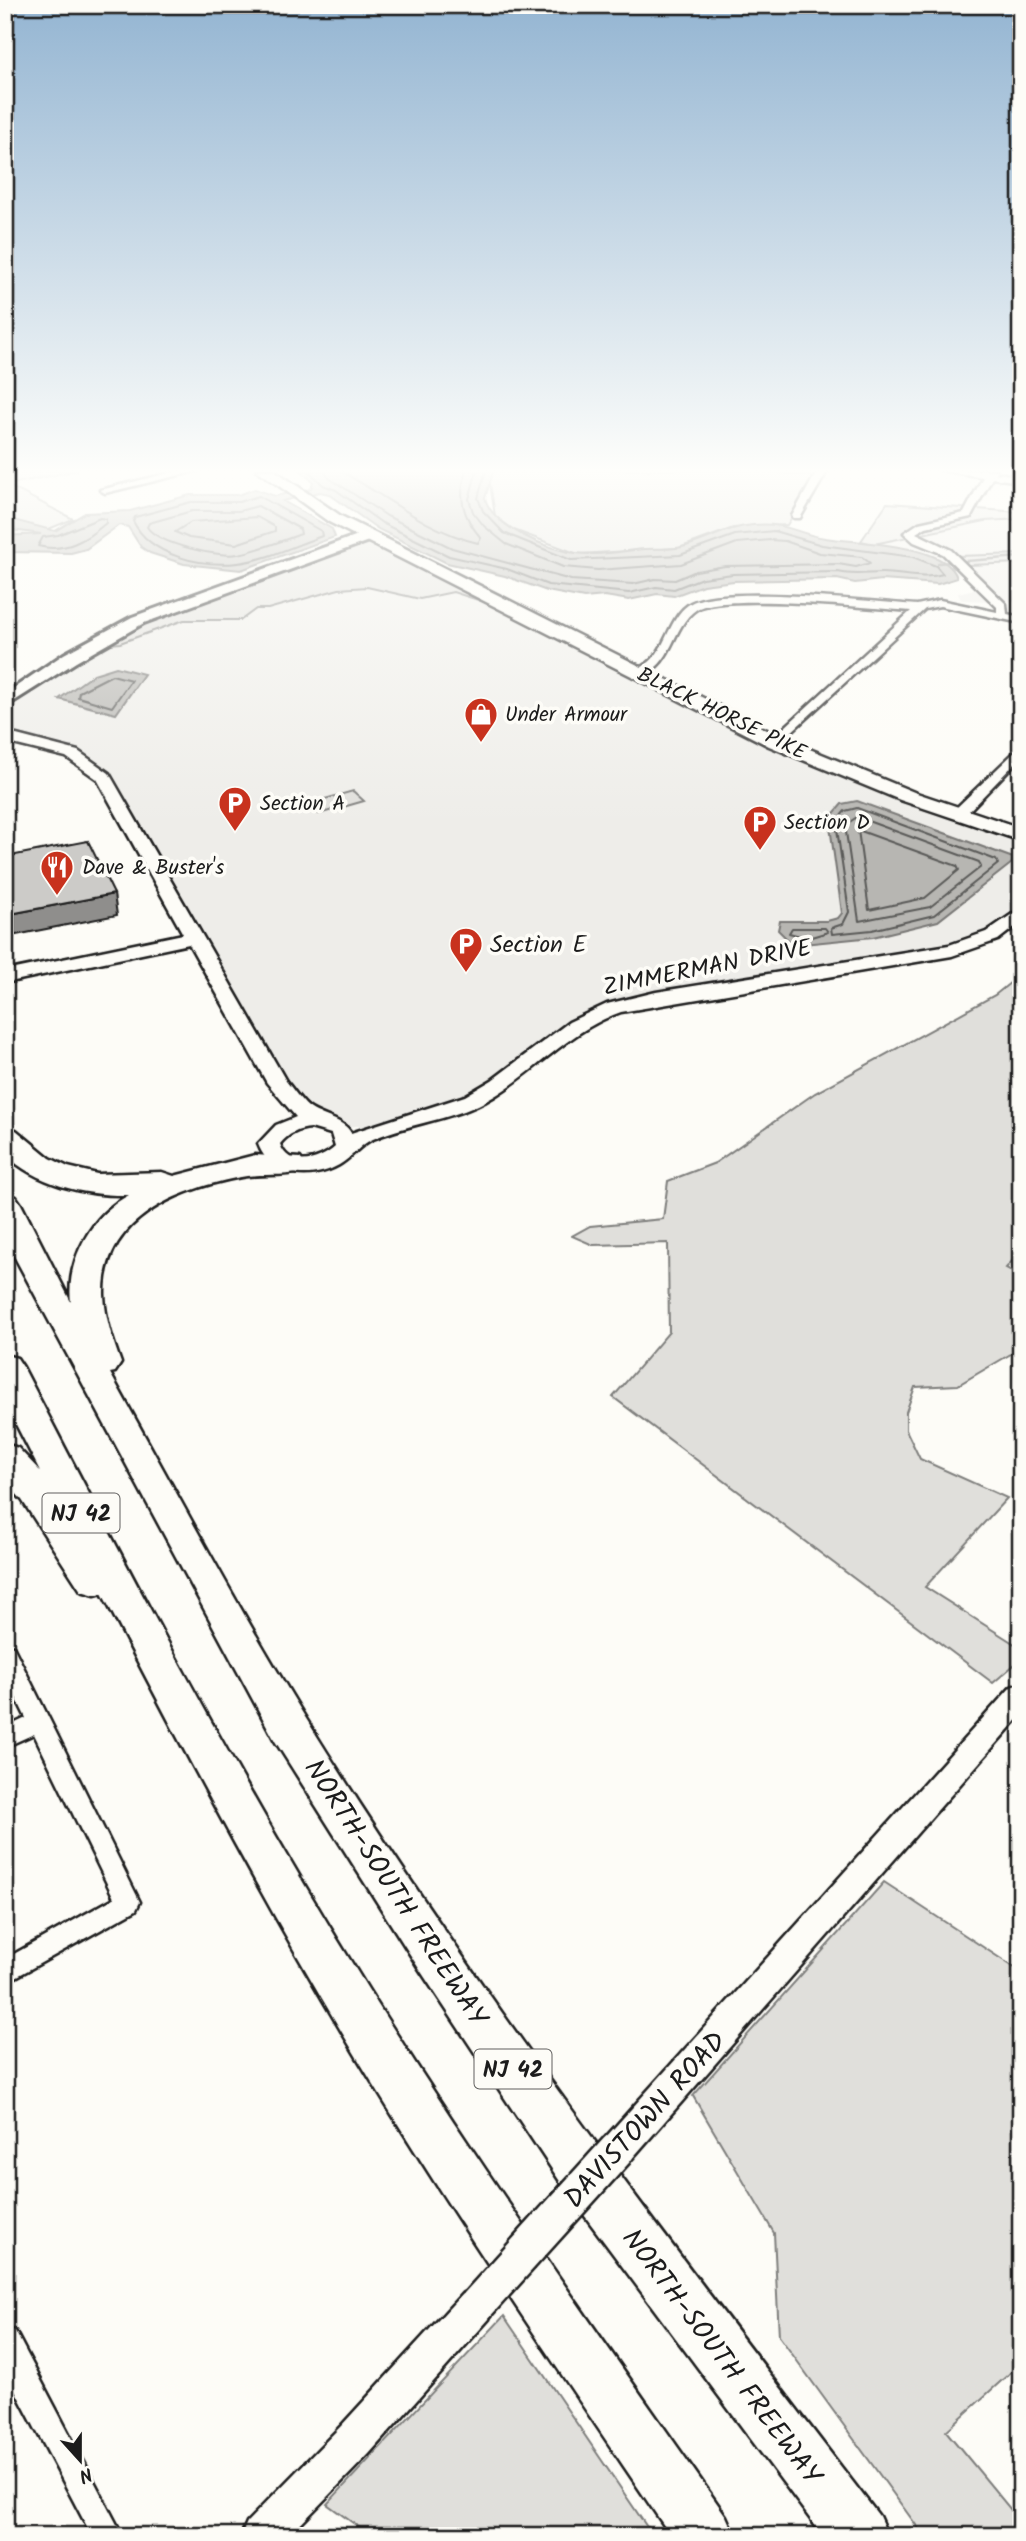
<svg xmlns="http://www.w3.org/2000/svg" width="1026" height="2541" viewBox="0 0 1026 2541" font-family="Kalam,sans-serif">
  <rect width="100%" height="100%" fill="#fdfcf7"/>
  <filter id="ink" filterUnits="userSpaceOnUse"><feTurbulence type="fractalNoise" baseFrequency=".0143" numOctaves="2"/><feDisplacementMap in="SourceGraphic" scale="14" xChannelSelector="R" yChannelSelector="G"/><feConvolveMatrix kernelMatrix="1 2 1 2 8 2 1 2 1" color-interpolation-filters="sRGB"/></filter>
  <g filter="url(#ink)">
    <g fill="#eeede9">
      <path d="M1021 519V554L959 556 968 565 1021 563V602L961 600 958 593 983 587 972 576 957 575 915 551 874 544 985 521Z"/>
      <path d="M369 536 745 725 1021 835V913L979 942 612 1009 485 1094 382 1125 335 1127 304 1114 92 765 5 737V702L70 658Z"/>
    </g>
    <g fill="#e0dfdb" stroke="#7e7e7c" stroke-width="2">
      <path d="M5 470H78L7 485 73 519 32 536 5 537Z"/>
      <path d="M488 470H752L817 477 787 525 733 528 679 548 578 554 514 530 495 516Z"/>
      <path d="M887 503 1021 512V519L985 521 874 544 861 541Z"/>
      <path d="M369 536 522 614 453 592 420 599 367 587 339 589 268 609H256L241 620H184L120 643 91 646 138 620Z"/>
      <path d="M1021 554V563L968 565 958 556Z"/>
      <path d="M353 791 364 801 319 814 307 808V804Z"/>
      <path d="M1021 974V1251L1006 1268 1021 1276V1348L958 1385 915 1387 906 1412V1430L920 1459 1007 1498 925 1587 1021 1648V1659L993 1683 613 1397 669 1332 668 1243 593 1245 572 1236 590 1226 663 1219 668 1181 715 1163 815 1093 995 995Z"/>
      <path d="M884 1882 1021 1972V2363L946 2431 1021 2522V2536H924L779 2336 774 2233 693 2096Z"/>
      <path d="M504 2316 653 2536H371L327 2504Z"/>
    </g>
    <g fill="#b7b6b2" stroke="#797876" stroke-width="2">
      <path d="M300 470H494L485 498C492 527 549 550 576 553 599 556 622 551 645 549 657 548 671 550 682 547 707 541 727 527 753 525 788 522 794 533 825 538 854 543 947 543 957 578L938 584 882 580 855 583 837 579 734 581 703 585 674 596 657 594 629 600 605 596 584 598 547 591 505 576 447 563 378 529 329 494 320 492 283 501 332 529 335 537 241 570 184 564 150 553 141 547 128 527 119 525 86 549 71 553 5 552V536L41 534 5 529V510L11 512 13 520 55 531 85 513 130 511 190 495H238L255 489 275 496 311 489 313 482Z"/>
      <path d="M116 667 144 674 116 714 59 699 94 674Z"/>
      <path d="M857 801 1013 858 1012 863 938 921 873 937 793 945 778 930 780 921H827L838 918 842 913 829 819 842 804Z"/>
    </g>
    <g fill="none" stroke-linecap="round" stroke-linejoin="round">
      <g stroke="#5a5a58" stroke-width="2">
        <path d="M308 470 323 485 336 490 382 523 449 556 507 569 548 585 629 593 656 587 674 589 702 578 733 574 838 572C854 576 866 573 882 573 902 573 924 580 943 574L936 566 913 557 822 545 774 531 735 535 680 555 571 560 504 533 483 511 478 498 486 470"/>
        <path d="M323 470 329 478 387 516 452 548 571 580 633 584 655 579 675 580 696 571 725 566 838 564 856 567 870 563 862 557 820 553 785 541 770 540 737 543 681 564 598 570 563 567 506 544 484 526 473 512 469 499 477 470"/>
        <path d="M339 470C386 496 425 530 478 543L481 538C462 516 458 498 466 470"/>
        <path d="M259 496 321 531 322 536C296 545 266 560 238 563 201 567 150 556 133 521L135 517 191 502H239Z"/>
        <path d="M258 506 300 529 301 534C281 541 259 550 238 554 219 558 158 544 147 527L149 523 192 511H239Z"/>
        <path d="M257 517 275 527V531L236 544 189 538 175 532 191 522Z"/>
        <path d="M100 518 106 519V523C86 540 65 553 38 546L43 537 58 535Z"/>
        <path d="M112 675 131 680 112 707 78 697 79 692Z"/>
        <path d="M857 808 996 860 998 864 934 915 872 930 832 934 831 928 843 924 849 912 836 822 845 811Z"/>
        <path d="M857 817 979 862 981 867 930 907 859 921 845 825Z"/>
        <path d="M858 830 957 866 959 870 925 898 869 910Z"/>
        <path d="M792 928H825L828 932 808 938 789 933Z"/>
      </g>
      <path stroke="#797876" stroke-width="2.5" d="M938 563 1021 557"/>
      <defs>
        <g id="minor">
          <path d="M182 470H200L105 493 100 490Z"/>
          <path d="M818 470H828L800 518H794L792 516Z"/>
          <path d="M941 470H997L995 473 1021 476V482L992 478 971 517 926 527 916 533 951 550 1006 604 1007 614 1021 617V623L940 606 925 609 776 746 772 745V739L911 611C873 608 723 593 697 609 671 626 674 666 640 676L634 673C641 667 649 664 655 656 668 640 672 614 691 603 726 585 872 602 917 605L940 600 997 612V607L943 554 914 542 904 533 919 523 964 513 983 477Z"/>
          <path d="M1021 746V757L963 817H953V811Z"/>
          <path d="M5 1644 13 1646 140 1902 136 1910 5 1983V1959L114 1898 34 1734 5 1747V1728L26 1718 5 1675Z"/>
          <path d="M5 2327 15 2331 123 2536H92L5 2371Z"/>
        </g>
        <g id="tertiary">
          <path d="M5 732 78 751 109 773 286 1081C293 1089 300 1100 308 1107 321 1117 344 1119 351 1133L465 1096 492 1080 569 1022 607 1004 656 992 949 945 986 932 1021 908V922L998 940 952 956 621 1012C570 1030 538 1070 493 1097 456 1120 412 1122 373 1139 359 1145 352 1158 339 1165 311 1181 270 1177 258 1144L276 1125 296 1117 267 1083 189 944 5 983V971L183 934 97 779 66 757 5 742ZM311 1128 331 1134 335 1147C320 1161 289 1170 280 1144 288 1134 298 1129 311 1128Z"/>
          <path d="M1021 1683V1715L629 2162 617 2167 605 2162 600 2150 605 2138 1011 1687Z"/>
          <path d="M476 2288 489 2293 494 2306 489 2319 369 2454 289 2536H241L247 2522 341 2426 463 2293Z"/>
        </g>
        <path id="secondary" d="M369 531 377 536 374 539 144 623 76 662 5 707V694L64 654 132 617Z"/>
        <path id="primary" d="M257 470H274L341 516 783 738 914 792 1021 828V841L900 800 769 746 329 522Z"/>
        <g id="motorway">
          <path d="M5 1128 16 1130 50 1158 68 1167 97 1174 162 1172 174 1176 255 1155 300 1158 305 1165 300 1172C281 1177 261 1173 241 1177 178 1189 102 1219 104 1295 105 1318 113 1341 121 1363L115 1372 110 1373C174 1488 236 1605 305 1717 478 1996 679 2256 879 2516L888 2536H823L567 2192 418 1967 275 1741 5 1239V1194L16 1197 21 1204 71 1302C66 1260 92 1214 129 1195 86 1196 37 1185 5 1154Z"/>
          <path d="M5 1355 17 1358 23 1367C132 1577 242 1788 368 1989 481 2169 604 2342 726 2516L735 2536H671C573 2391 473 2246 381 2097 280 1933 190 1763 102 1593L95 1595 81 1591 22 1500 5 1481V1444L18 1448 40 1471 5 1403Z"/>
        </g>
      </defs>
      <use href="#minor" stroke="#1c1c1c" stroke-width="5"/>
      <use href="#tertiary" stroke="#1c1c1c" stroke-width="5"/>
      <use href="#secondary" stroke="#1c1c1c" stroke-width="6"/>
      <use href="#primary" stroke="#1c1c1c" stroke-width="5"/>
      <use href="#motorway" stroke="#1c1c1c" stroke-width="5"/>
      <use href="#minor" fill="#fdfcf7" fill-rule="evenodd"/>
      <use href="#tertiary" fill="#fdfcf7" fill-rule="evenodd"/>
      <use href="#secondary" fill="#fdfcf7" fill-rule="evenodd"/>
      <use href="#primary" fill="#fdfcf7" fill-rule="evenodd"/>
      <use href="#motorway" fill="#fdfcf7" fill-rule="evenodd"/>
      <defs>
        <path id="tertiary-bridge" d="M476 2306 617 2150"/>
      </defs>
      <use href="#tertiary-bridge" stroke="#1c1c1c" stroke-width="40" stroke-linecap="butt"/>
      <use href="#tertiary-bridge" stroke="#fdfcf7" stroke-width="35"/>
    </g>
    <path fill="#8f8e8c" stroke="#1c1c1c" stroke-width="2" d="M114 894 117 915 6 937 5 915Z"/>
    <path fill="#cccbc8" stroke="#1c1c1c" stroke-width="2" d="M88 841 114 894 5 915V857Z"/>
  </g>
  <linearGradient id="sky" x2="0" y2="1"><stop stop-color="#94b5d2"/><stop offset="0.57" stop-color="#fefefb"/><stop offset="1" stop-color="#fefefb" stop-opacity="0"/></linearGradient>
  <rect width="1026" height="826" fill="url(#sky)"/>
  <defs>
    <symbol id="shop-pin" viewBox="-11 -11 22 30"><path d="M0 17L-7.5 6A9.5 9.5 0 1 1 7.5 6Z" fill="#c8321e" stroke="#fdfcf7"/><path d="M-5-2.5h2.3a2.7 3.5 0 0 1 5.4 0H5L5.5 6h-11ZM-1.5-2.5h3a1.5 2.3 0 0 0-3 0Z" fill="#fff"/></symbol>
    <symbol id="parking-pin" viewBox="-11 -11 22 30"><path d="M0 17L-7.5 6A9.5 9.5 0 1 1 7.5 6Z" fill="#c8321e" stroke="#fdfcf7"/><path d="M-3.5-5.5H1a3.5 3.5 0 0 1 0 7H-1V5.5H-3.5ZM-1-3.4V-.6H.8a1.4 1.4 0 0 0 0-2.8Z" fill="#fff"/></symbol>
    <symbol id="restaurant-pin" viewBox="-11 -11 22 30"><path d="M0 17L-7.5 6A9.5 9.5 0 1 1 7.5 6Z" fill="#c8321e" stroke="#fdfcf7"/><path d="M-5-6h1v4h1v-4h1v4h1v-4h1v5L-1.5 .5V6h-2V.5L-5-1ZM5-6V6H3V1.5H1.5Q1.5-4 5-6Z" fill="#fff"/></symbol>
  </defs>
  <g fill-rule="evenodd">
    <use href="#shop-pin" x="462" y="695" width="38" height="52"/>
    <use href="#parking-pin" x="216" y="784" width="38" height="52"/>
    <use href="#parking-pin" x="741" y="803" width="38" height="52"/>
    <use href="#restaurant-pin" x="38" y="848" width="38" height="52"/>
    <use href="#parking-pin" x="447" y="925" width="38" height="52"/>
  </g>
  <g text-anchor="middle" stroke-width="7" stroke-linejoin="round" paint-order="stroke">
    <g font-size="21" fill="#1c1c1c" stroke="#fdfcf7">
      <text transform="translate(722 713) rotate(26)" y="7">BLACK HORSE PIKE</text>
    </g>
    <g font-size="21" fill="#1c1c1c" stroke="#fdfcf7" text-anchor="start">
      <text x="505" y="721">Under Armour</text>
      <text x="260" y="810">Section A</text>
      <text x="784" y="829">Section D</text>
      <text x="82" y="874">Dave &amp; Buster's</text>
    </g>
    <g fill="#fdfcf7" stroke="#605f5e" stroke-width="2">
      <rect x="42.5" y="1493.5" width="77" height="39" rx="5"/>
      <rect x="474.5" y="2049.5" width="77" height="39" rx="5"/>
    </g>
    <g font-size="23" font-weight="bold" fill="#1c1c1c">
      <text x="81" y="1521">NJ 42</text>
      <text x="513" y="2077">NJ 42</text>
    </g>
    <g font-size="24" fill="#1c1c1c" stroke="#fdfcf7" text-anchor="start">
      <text x="490" y="952">Section E</text>
    </g>
    <g font-size="24" fill="#1c1c1c" stroke="#fdfcf7">
      <text transform="translate(707 967) rotate(-11)" y="8">ZIMMERMAN DRIVE</text>
    </g>
    <g font-size="28" fill="#1c1c1c" stroke="#fdfcf7">
      <text transform="translate(397 1892) rotate(57)" y="10">NORTH-SOUTH FREEWAY</text>
      <text transform="translate(644 2119) rotate(-48)" y="10">DAVISTOWN ROAD</text>
      <text transform="translate(723 2356) rotate(53)" y="10">NORTH-SOUTH FREEWAY</text>
    </g>
  </g>
  <rect width="1026" height="2541" fill="none" stroke="#fdfcf7" stroke-width="28"/>
  <rect x="14" y="14" width="998" height="2513" fill="none" stroke="#1c1c1c" stroke-width="2.5" filter="url(#ink)"/>
  <g transform="translate(80 2460) rotate(159)" stroke="#fdfcf7" stroke-width="5" paint-order="stroke">
  <path d="M0-5L12 26L0 18L-12 26Z" fill="#1c1c1c"/>
  <text y="-10" font-size="19" font-weight="bold" text-anchor="middle" fill="#1c1c1c">N</text>
  </g>
</svg>
